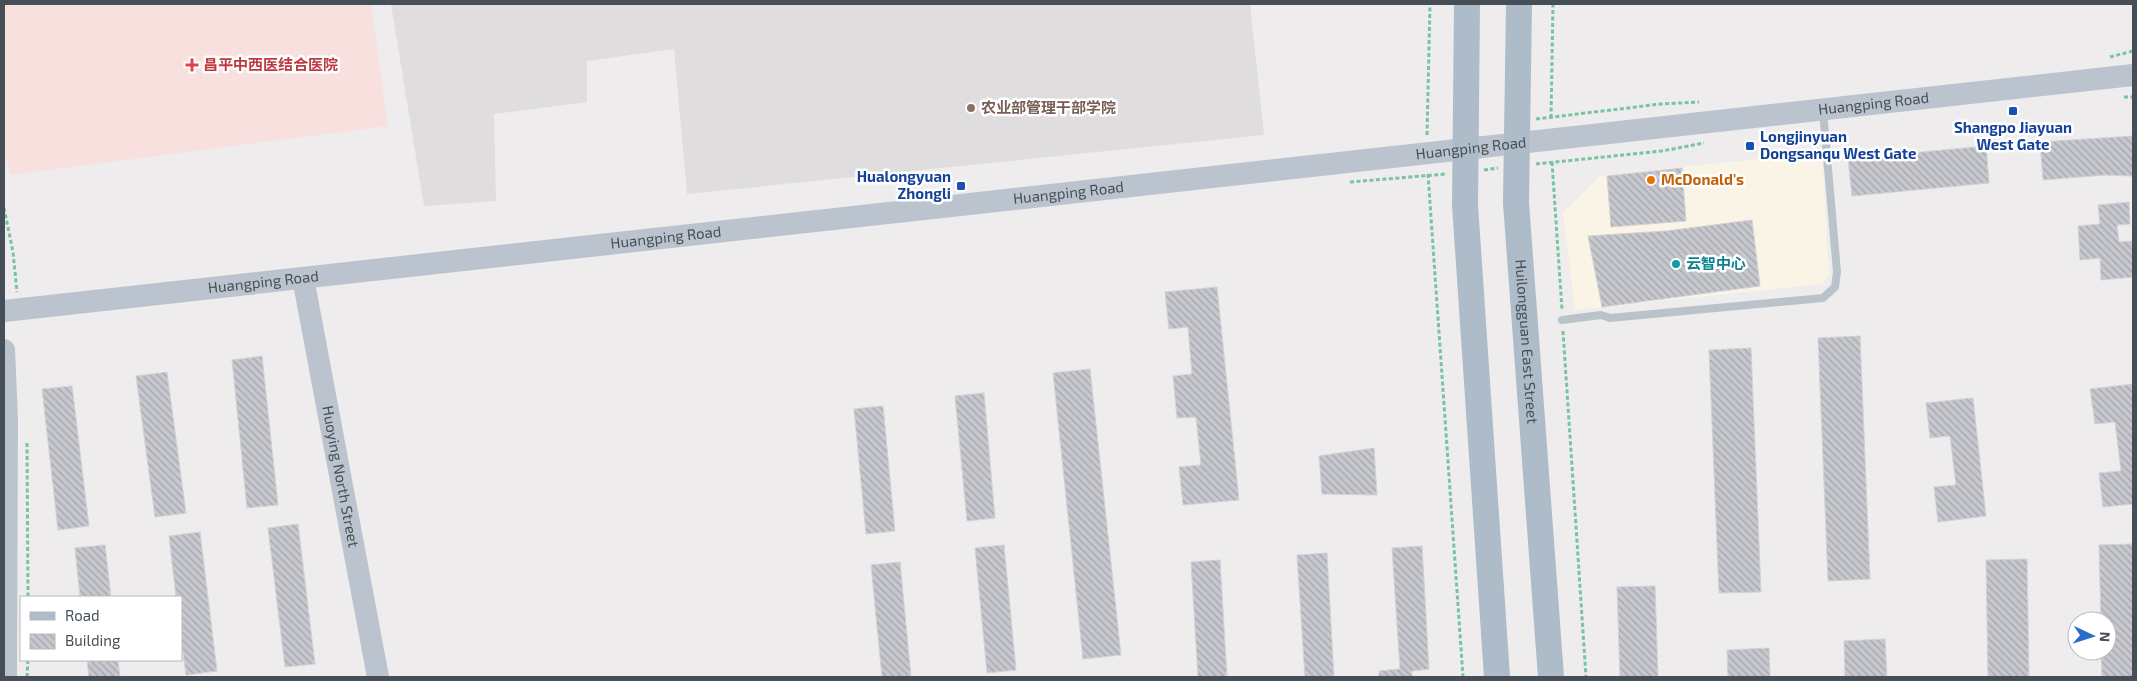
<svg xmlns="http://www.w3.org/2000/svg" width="2137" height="681" viewBox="0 0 2137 681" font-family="'Exo 2','Noto Sans SC',sans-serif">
  <defs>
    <pattern id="building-back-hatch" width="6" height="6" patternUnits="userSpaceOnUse" patternTransform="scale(1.25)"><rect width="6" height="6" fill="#c7c8ce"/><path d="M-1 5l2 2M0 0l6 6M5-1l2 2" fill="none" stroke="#a3a5aa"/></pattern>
  </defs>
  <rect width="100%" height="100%" fill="#eeecec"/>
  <path fill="#f9f4e5" d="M1822 152 1829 274 1822 284 1575 310 1563 213 1599 176Z"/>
  <path fill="#dfdddd" d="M391 4H1250L1264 135 687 194 674 49 587 61V102L494 114 496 201 424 206Z"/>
  <path fill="#f7e0dd" d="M4 4H371L388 126 10 175 4 149Z"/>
  <g fill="url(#building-back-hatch)" stroke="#d0d2d7">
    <path d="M2133 136V176L2105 175 2043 180 2040 142Z"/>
    <path d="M1986 146 1989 183 1852 196 1848 159Z"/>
    <path d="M1682 168 1686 221 1611 227 1607 176Z"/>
    <path d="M2129 202 2130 224 2117 225 2119 242 2132 241 2133 277 2101 280 2100 258 2080 260 2078 226 2100 224 2098 205Z"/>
    <path d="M1752 220 1760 286 1602 307 1588 236 1666 231Z"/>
    <path d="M1217 287 1239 500 1183 505 1179 467 1201 465 1196 417 1177 418 1173 376 1192 374 1188 327 1169 329 1165 292Z"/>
    <path d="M1860 336 1870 579 1828 581 1818 338Z"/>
    <path d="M1751 348 1761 592 1719 593 1709 350Z"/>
    <path d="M262 356 278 505 247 508 232 360Z"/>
    <path d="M1090 369 1121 655 1083 659 1053 373Z"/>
    <path d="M167 372 186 513 155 517 136 376Z"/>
    <path d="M2133 384V504L2103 507 2099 473 2121 471 2115 422 2095 424 2090 389Z"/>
    <path d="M72 386 89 526 58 530 42 389Z"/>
    <path d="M984 393 995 518 967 521 955 396Z"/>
    <path d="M1973 398 1986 516 1938 522 1934 487 1956 485 1950 436 1930 438 1926 403Z"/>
    <path d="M883 406 895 531 866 534 854 409Z"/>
    <path d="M1374 448 1377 495 1322 494 1319 456Z"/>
    <path d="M298 524 315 664 285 667 268 528Z"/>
    <path d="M200 532 217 671 186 675 181 637V597H176L169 536Z"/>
    <path d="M2133 544V677H2102L2101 651H2107V621H2101L2099 545Z"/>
    <path d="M105 545 111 597H80L75 548Z"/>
    <path d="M1004 545 1016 670 987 673 975 548Z"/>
    <path d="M1422 546 1429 669 1412 671V677H1379V671L1400 669 1392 548Z"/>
    <path d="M1327 553 1334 677H1301H1305L1297 555Z"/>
    <path d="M2027 559 2029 677H1988L1986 560Z"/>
    <path d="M1220 560 1227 677H1198L1191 562Z"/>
    <path d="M900 562 911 677H882L871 565Z"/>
    <path d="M1655 586 1658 677H1620L1617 587Z"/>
    <path d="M1885 639 1887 677H1845L1844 641Z"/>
    <path d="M1769 648 1770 677H1728L1727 650Z"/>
    <path d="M87 660H118L120 677H89Z"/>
  </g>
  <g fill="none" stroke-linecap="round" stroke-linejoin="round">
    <g stroke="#79c4a0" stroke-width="3" stroke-dasharray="4 2.5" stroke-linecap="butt">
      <path d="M2110 57 2133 51"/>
      <path d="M2124 97H2133"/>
      <path d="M1551 118 1553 4"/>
      <path d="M1536 119 1661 104 1699 102"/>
      <path d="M1427 135 1430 4"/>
      <path d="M1552 162 1562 310"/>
      <path d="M1536 164 1662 151 1704 143"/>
      <path d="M1484 170 1498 168"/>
      <path d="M1428 174 1463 677"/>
      <path d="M1350 182 1446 174"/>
      <path d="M4 208 13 252 17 292"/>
      <path d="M1563 331 1586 677"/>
      <path d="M27 443 28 597"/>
      <path d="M27 677 28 660"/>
    </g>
    <path stroke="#bbc3ca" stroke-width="8" d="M1562 320 1601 315 1610 318 1823 298 1835 287 1837 272 1823 111"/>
    <g stroke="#bbc4ce" stroke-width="22">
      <path id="s1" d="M303 278 378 677"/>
      <path id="s2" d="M4 311 2133 75"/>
      <path d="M4 350 7 420 6 677"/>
    </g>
    <g stroke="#aebbc9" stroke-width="26">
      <path d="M1467 4 1465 205 1497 677"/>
      <path id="s3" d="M1519 4 1516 203 1551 677"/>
    </g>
  </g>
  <path fill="#e0444e" stroke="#fff" stroke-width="2" d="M189.5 57.5h5v5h5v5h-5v5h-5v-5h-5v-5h5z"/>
  <circle fill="#8d6e63" stroke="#fff" stroke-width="2" cx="971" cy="108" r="5"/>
  <g fill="#1a4fb4" stroke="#fff" stroke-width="2">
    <rect x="2008" y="106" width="10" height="10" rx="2.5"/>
    <rect x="1745" y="141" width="10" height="10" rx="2.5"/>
    <rect x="956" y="181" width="10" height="10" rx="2.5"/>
  </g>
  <circle fill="#e8710a" stroke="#fff" stroke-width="2" cx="1651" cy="180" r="5"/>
  <circle fill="#0f9aa8" stroke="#fff" stroke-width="2" cx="1676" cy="264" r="5"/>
  <g text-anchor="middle" stroke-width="5" stroke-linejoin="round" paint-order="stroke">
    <g font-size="15" font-weight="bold" fill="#be3a42" stroke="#fff" text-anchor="start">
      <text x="203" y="70">昌平中西医结合医院</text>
    </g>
    <g font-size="15" fill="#464f57" stroke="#fff">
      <text dy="5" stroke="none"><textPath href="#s2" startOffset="1881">Huangping Road</textPath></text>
      <text dy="5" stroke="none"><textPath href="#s2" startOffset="1476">Huangping Road</textPath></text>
      <text dy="5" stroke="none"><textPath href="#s2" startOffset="1071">Huangping Road</textPath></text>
      <text dy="5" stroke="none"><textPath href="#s2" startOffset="666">Huangping Road</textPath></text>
      <text dy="5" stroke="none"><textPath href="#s2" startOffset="261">Huangping Road</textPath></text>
      <text dy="5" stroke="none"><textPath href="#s3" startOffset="338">Huilongguan East Street</textPath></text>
      <text dy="5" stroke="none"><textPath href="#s1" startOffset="202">Huoying North Street</textPath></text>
    </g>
    <g font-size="15" font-weight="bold" fill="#785e54" stroke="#fff" text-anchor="start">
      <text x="981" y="113">农业部管理干部学院</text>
    </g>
    <g font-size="15" font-weight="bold" fill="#164399" stroke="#fff">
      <text x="2013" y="133">Shangpo Jiayuan<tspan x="2013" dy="17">West Gate</tspan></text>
      <text x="1760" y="142" text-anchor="start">Longjinyuan<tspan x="1760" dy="17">Dongsanqu West Gate</tspan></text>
      <text x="951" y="182" text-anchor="end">Hualongyuan<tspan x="951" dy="17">Zhongli</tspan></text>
    </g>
    <g font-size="15" font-weight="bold" fill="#c56008" stroke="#fff" text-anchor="start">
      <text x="1661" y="185">McDonald's</text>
    </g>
    <g font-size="15" font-weight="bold" fill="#0d838f" stroke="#fff" text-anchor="start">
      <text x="1686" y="269">云智中心</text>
    </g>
  </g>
  <rect width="2137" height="681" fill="none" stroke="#464f57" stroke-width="10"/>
  <rect x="20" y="596" width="162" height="65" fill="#ffffff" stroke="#b5b9bc"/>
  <rect x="30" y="612" width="25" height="8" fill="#aebbc9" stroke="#b5b9bc"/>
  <text x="65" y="621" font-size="15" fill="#464f57">Road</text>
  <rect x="30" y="634" width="25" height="15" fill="url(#building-back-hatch)" stroke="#b5b9bc"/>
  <text x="65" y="646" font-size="15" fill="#464f57">Building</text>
  <g transform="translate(2092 636) rotate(94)"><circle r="24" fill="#ffffff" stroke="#b5b9bc"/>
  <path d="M0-4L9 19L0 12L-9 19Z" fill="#296ccb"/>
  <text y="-8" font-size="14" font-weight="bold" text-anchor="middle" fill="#464f57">N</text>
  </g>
</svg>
